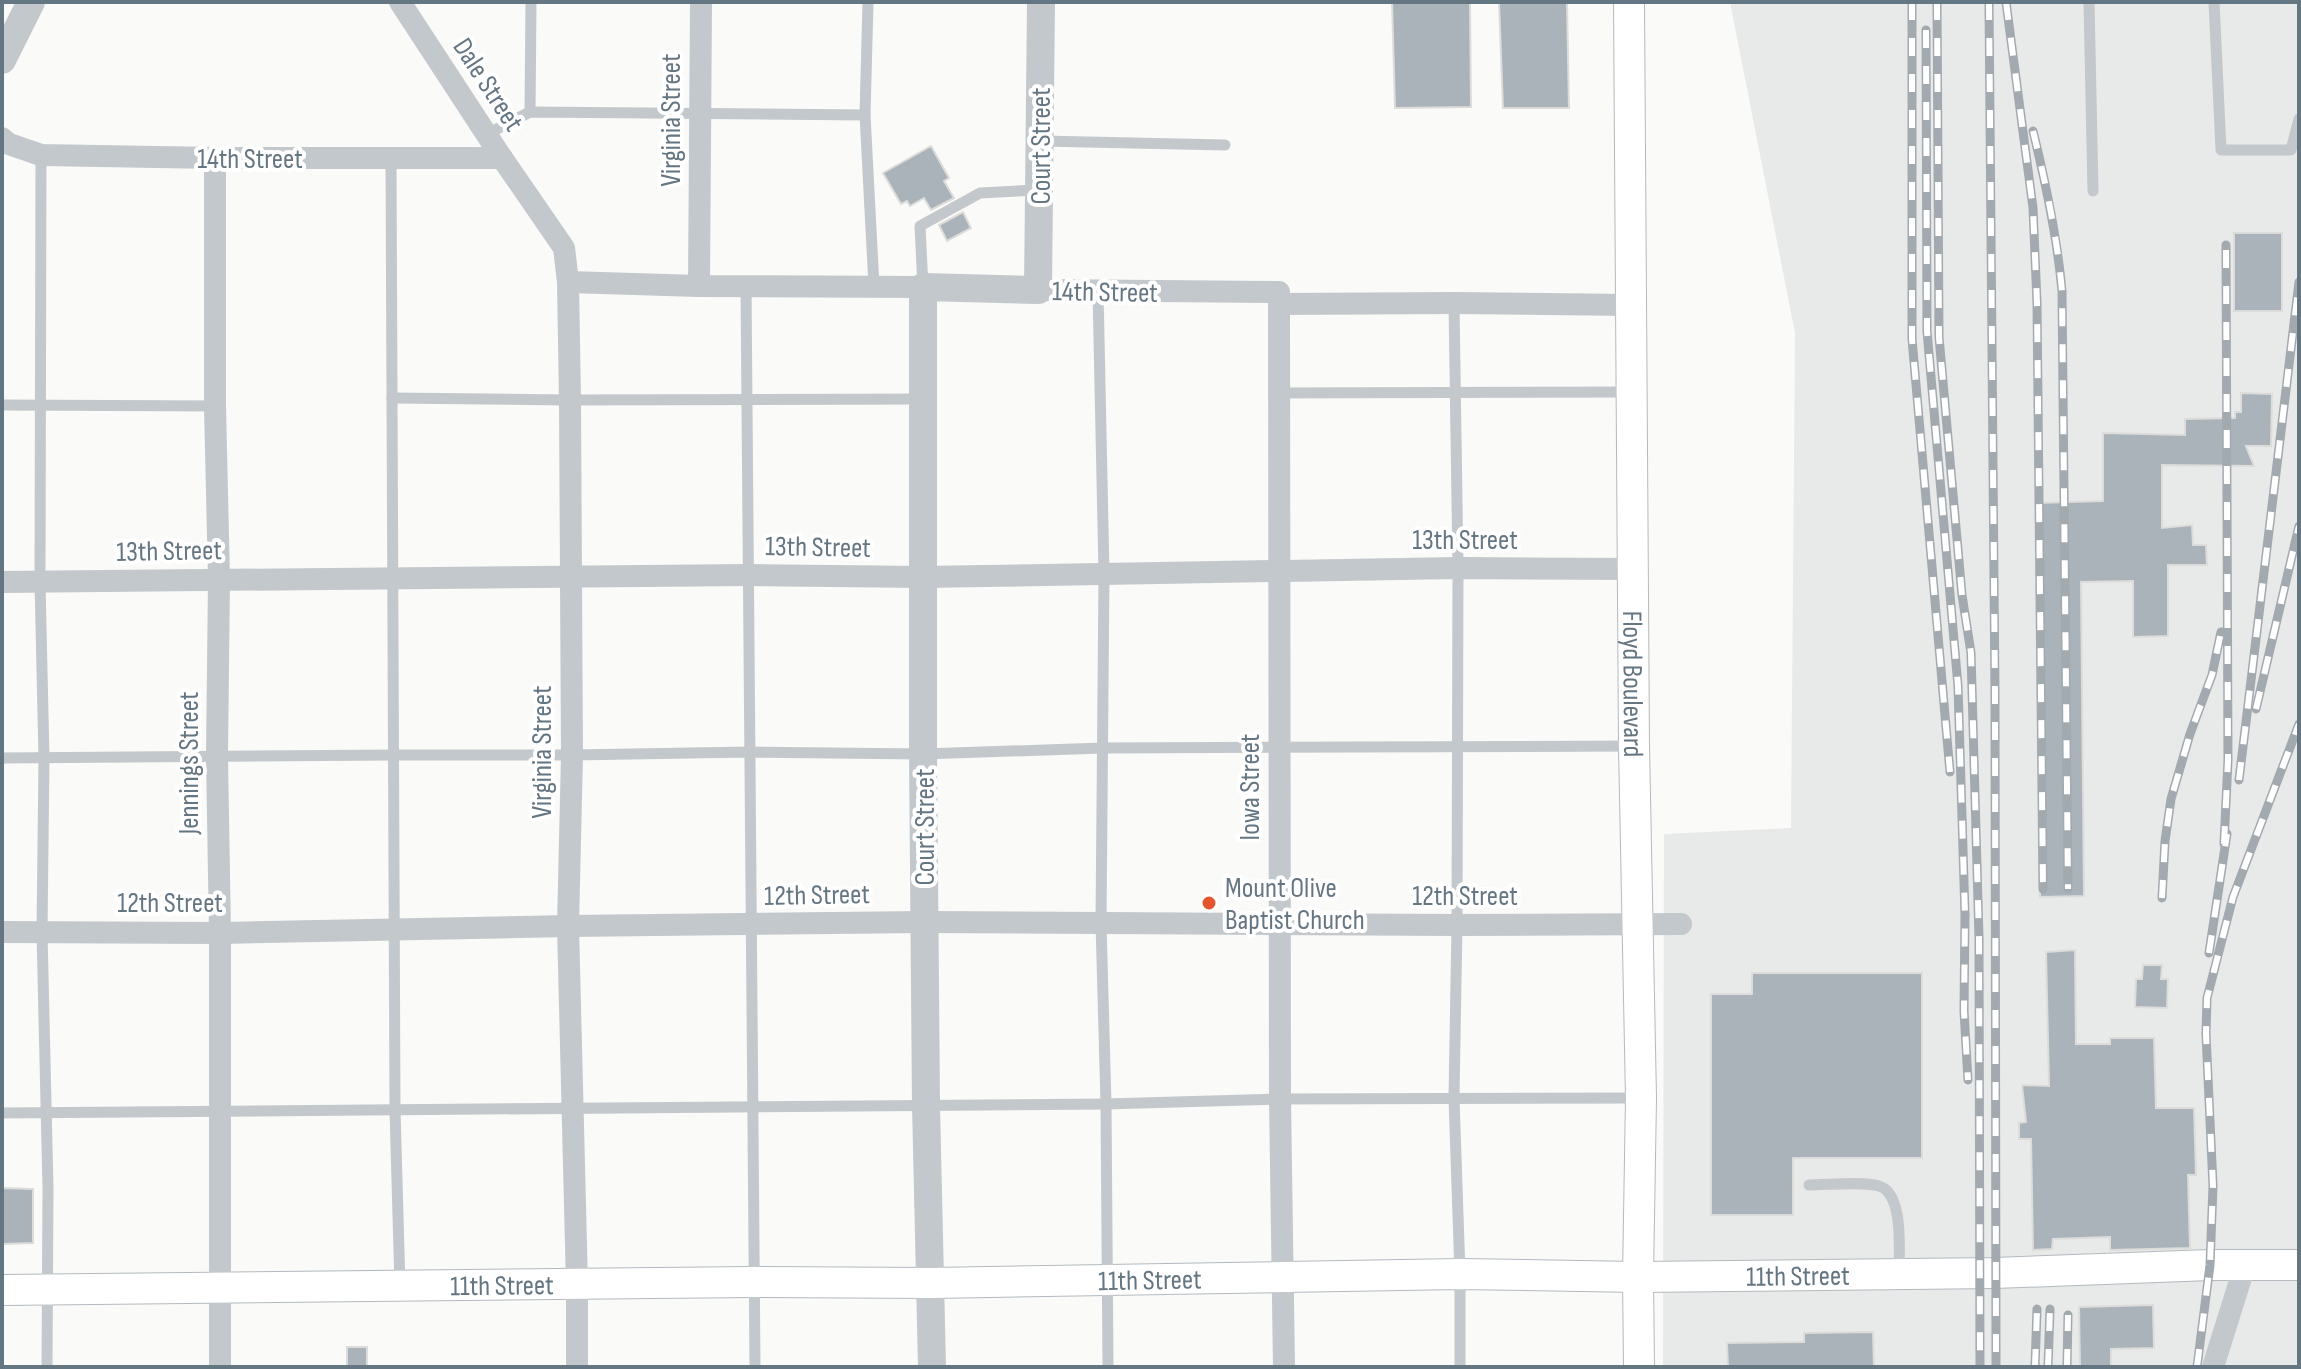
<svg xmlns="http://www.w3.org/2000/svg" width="2301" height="1369" viewBox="0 0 2301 1369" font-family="'Sofia Sans Condensed',sans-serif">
  <rect width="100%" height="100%" fill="#fafaf8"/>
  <path fill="#e8e9e9" d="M1730 2H2299V1367H1663L1664 834 1791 828 1795 333Z"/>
  <g fill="#aab3b9" stroke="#dcdcda" stroke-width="2">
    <path d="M1392 2H1470L1471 107 1395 108Z"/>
    <path d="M1499 2H1567L1569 108H1503Z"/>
    <path d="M931 146 949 178 944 181 954 198 931 210 924 198 910 206 907 201 901 204 883 173Z"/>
    <path d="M963 212 971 228 947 241 939 225Z"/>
    <rect x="2234" y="233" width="48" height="78"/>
    <path d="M2241 393 2272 394 2271 446H2246L2254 466 2162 465V528L2192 525 2193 545H2206L2207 565H2168V636L2133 637V581L2081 582 2084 896 2040 897 2036 503 2103 501V433L2185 435V419L2235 418V412H2241Z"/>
    <path d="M2075 950 2076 1044H2110V1038H2154L2156 1108H2194L2196 1175H2188L2190 1248 2110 1250V1237L2053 1239 2052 1249 2033 1250 2031 1139H2019V1123L2026 1122 2022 1085 2049 1086 2046 952Z"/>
    <path d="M2143 965H2162L2161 979H2168L2167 1008 2135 1007 2136 979H2142Z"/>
    <path d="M1752 973H1922V1158H1793V1215H1711V994H1752Z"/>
    <path d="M2 1188 33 1189V1243L2 1244Z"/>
    <path d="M2153 1305 2154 1348 2111 1349V1366H2080L2079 1307Z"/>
    <path d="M1873 1332 1874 1367H1728L1727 1343 1804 1342V1333Z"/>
    <rect x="347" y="1347" width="20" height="20"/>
  </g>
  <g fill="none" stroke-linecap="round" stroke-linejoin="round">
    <defs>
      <g id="secondary">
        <path id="s1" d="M1629 2 1634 746 1641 1098 1638 1277 1639 1367"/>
        <path id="s2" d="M2 1290 753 1282 931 1283 1460 1274 1638 1277 1995 1273 2210 1265H2299"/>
      </g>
    </defs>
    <use href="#secondary" stroke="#b3babf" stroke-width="32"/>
    <g stroke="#c3c8cc" stroke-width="11">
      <path d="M868 2 865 115 874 286"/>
      <path d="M2089 2 2093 191"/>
      <path d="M2214 2 2221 150H2291L2299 119"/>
      <path d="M530 112 531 2"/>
      <path d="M487 134 530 112 865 115"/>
      <path d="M1041 141 1225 145"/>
      <path d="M41 155 40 582 44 758 42 932 48 1188 47 1367"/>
      <path d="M391 158 395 1110 400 1286"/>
      <path d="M746 286 755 1367"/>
      <path d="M923 287 920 226 980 193 1037 190"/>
      <path d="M1098 291 1104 573 1101 923 1106 1104 1108 1367"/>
      <path d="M1454 303 1458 568 1457 925 1454 1098 1460 1274V1367"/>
      <path d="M1279 393 1630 392"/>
      <path d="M392 398 570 400 923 399"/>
      <path d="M2 405 215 406"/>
      <path d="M2 758 394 755H572L749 752 923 754 1103 748 1633 746"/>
      <path d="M2 1113 1106 1104 1280 1099 1640 1098"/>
      <path d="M1809 1185C1827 1185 1862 1181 1879 1186 1904 1193 1899 1251 1899 1273"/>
    </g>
    <g stroke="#c3c8cc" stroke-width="22">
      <path d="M400 2 502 158 564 248 568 282 570 400 572 755 568 926 577 1285V1367"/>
      <path d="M2 138 9 144 41 155 215 158H502"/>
      <path d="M215 158V406L219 579 217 757 220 933V1367"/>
      <path d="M568 282 699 286 923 287"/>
      <path d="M699 286 701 2"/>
      <path d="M1038 290 1279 292V304L1454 303 1630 305"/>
      <path d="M1279 304 1280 1099 1284 1367"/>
      <path d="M2 582 749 575 922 577 1458 568 1633 569"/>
      <path d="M2 932 220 933 568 926 925 922 1457 925 1681 924"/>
      <path d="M2213 1367 2245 1265"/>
    </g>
    <g stroke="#c3c8cc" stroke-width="28">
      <path d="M2 60 31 2"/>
      <path d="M932 1367 926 1105 923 754V287L1038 290 1041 2"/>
    </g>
    <use href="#secondary" stroke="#fff" stroke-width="30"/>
    <defs>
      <g id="rail">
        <path d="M1912 2V339L1950 772"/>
        <path d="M1937 2 1939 337 1962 595 1971 653 1979 938 1980 1367"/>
        <path d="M1989 2 1995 695 1996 1367"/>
        <path d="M2006 2 2033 208 2037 303 2043 889"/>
        <path d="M1926 30 1927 331 1958 686 1965 915 1964 1011 1968 1080"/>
        <path d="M2033 131C2046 184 2057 236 2062 291L2068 889"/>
        <path d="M2256 709 2299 526"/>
        <path d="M2239 780 2299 282"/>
        <path d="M2224 844 2228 760 2226 245"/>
        <path d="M2162 898 2165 841 2171 799 2190 734 2212 675 2221 632"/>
        <path d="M2209 953 2227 834"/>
        <path d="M2035 1367 2037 1309"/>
        <path d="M2048 1367 2050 1309"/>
        <path d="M2067 1367 2068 1315"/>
        <path d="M2197 1367 2210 1265 2213 1186 2206 1034 2207 998 2233 897 2299 724"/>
      </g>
    </defs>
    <use href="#rail" stroke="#a2aab0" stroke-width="9"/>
    <use href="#rail" stroke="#fff" stroke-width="6" stroke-dasharray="18" stroke-linecap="butt"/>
  </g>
  <circle fill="#e4572e" stroke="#fff" stroke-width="3" cx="1209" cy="903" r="8"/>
  <g text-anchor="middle" stroke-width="8" stroke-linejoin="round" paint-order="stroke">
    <g font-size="28" fill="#657683" stroke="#fff">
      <text transform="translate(489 84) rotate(57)" y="10">Dale Street</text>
      <text transform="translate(670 120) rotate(-90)" y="10">Virginia Street</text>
      <text transform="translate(1040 146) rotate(-90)" y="10">Court Street</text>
      <text x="250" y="168">14th Street</text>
      <text transform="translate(1105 291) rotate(1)" y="10">14th Street</text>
      <text x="1465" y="549">13th Street</text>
      <text transform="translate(818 546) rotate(1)" y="10">13th Street</text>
      <text transform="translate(169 550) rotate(-1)" y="10">13th Street</text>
      <text dy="10" stroke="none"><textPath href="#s1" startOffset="682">Floyd Boulevard</textPath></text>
      <text transform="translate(541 752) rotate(-90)" y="10">Virginia Street</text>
      <text transform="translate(188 763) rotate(-90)" y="10">Jennings Street</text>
      <text transform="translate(1249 787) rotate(-90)" y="10">Iowa Street</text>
      <text transform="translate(924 827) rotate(-90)" y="10">Court Street</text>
      <text transform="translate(817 894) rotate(-1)" y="10">12th Street</text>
      <text x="1465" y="905">12th Street</text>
      <text x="170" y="912">12th Street</text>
      <text dy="10" stroke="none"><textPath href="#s2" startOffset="1796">11th Street</textPath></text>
      <text dy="10" stroke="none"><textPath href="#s2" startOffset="1148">11th Street</textPath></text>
      <text dy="10" stroke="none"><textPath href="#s2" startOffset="500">11th Street</textPath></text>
    </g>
    <g font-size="28" fill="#657683" stroke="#fff" text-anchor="start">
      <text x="1225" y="897">Mount Olive<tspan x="1225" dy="32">Baptist Church</tspan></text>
    </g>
  </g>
  <rect width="2301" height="1369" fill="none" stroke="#657683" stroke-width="8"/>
</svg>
